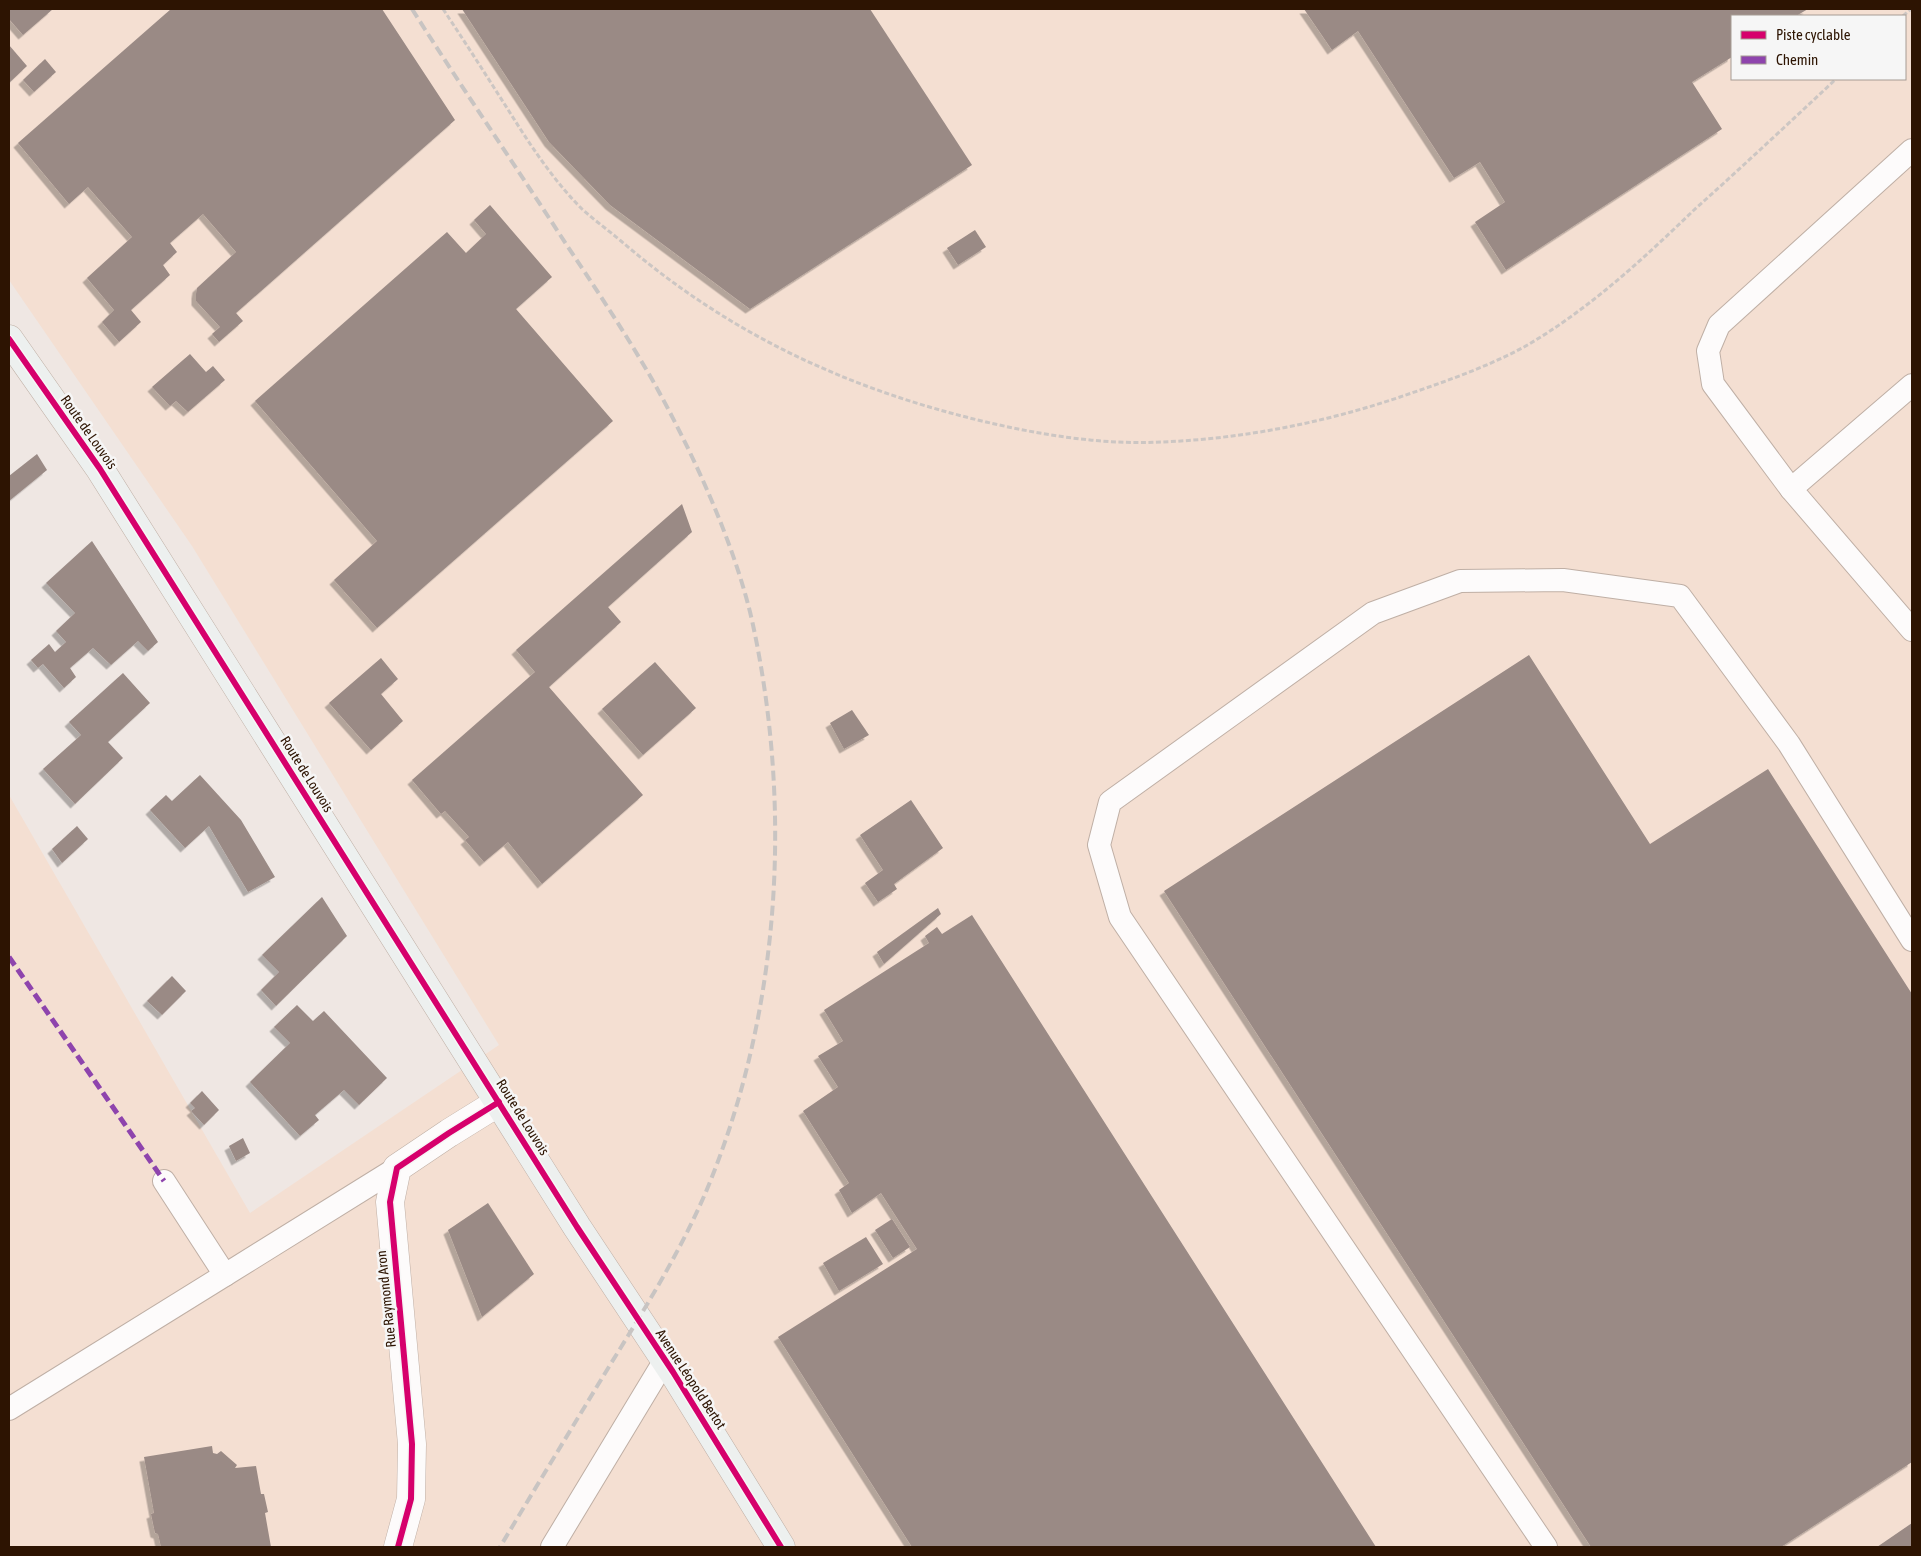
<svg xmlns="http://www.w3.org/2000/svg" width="1921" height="1556" viewBox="0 0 1921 1556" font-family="'Asap Condensed',sans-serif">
  <defs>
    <filter id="shadow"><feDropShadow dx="-4.5" dy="4.5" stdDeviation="0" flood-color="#0004"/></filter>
  </defs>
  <rect width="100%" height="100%" fill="#efe7e3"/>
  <path fill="#f4dfd2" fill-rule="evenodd" d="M9 9H1912V1547H9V795L250 1213 499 1045 192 546 9 280ZM1732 16H1905V79H1732Z"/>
  <g fill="#9a8a85" filter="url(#shadow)">
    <path d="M9 9H53L23 35 9 19Z"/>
    <path d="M171 9H382L455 120 236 313 243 321 219 342 212 334 220 327 196 301V294L197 288 236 252 203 214 170 243 177 252 163 265 170 275 131 310 141 322 119 342 102 322 114 310 87 278 132 237 88 187 69 204 18 143Z"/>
    <path d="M462 9H870L972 165 750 309 610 205 549 142Z"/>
    <path d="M1304 9H1808L1796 16H1732V57L1692 82 1722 129 1506 270 1475 222 1505 202 1480 162 1454 178 1358 31 1332 50Z"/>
    <path d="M9 45 27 66 9 83Z"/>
    <path d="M45 59 56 72 34 92 23 80Z"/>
    <path d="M490 205 552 277 516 309 613 421 377 628 334 580 377 541 255 401 447 232 466 253 486 234 474 220Z"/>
    <path d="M975 230 986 247 958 265 947 248Z"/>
    <path d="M190 354 206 372 213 366 225 380 188 412 176 401 170 406 152 387Z"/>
    <path d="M37 454 47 470 9 501V476Z"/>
    <path d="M682 504 692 532 608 607 621 622 549 687 643 795 542 884 508 842 484 862 465 840 469 837 445 811 441 814 412 780 535 672 516 650Z"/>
    <path d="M92 541 158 642 148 651 138 641 111 665 93 648 70 668 76 677 64 688 43 664 38 668 31 660 49 644 55 652 66 642 56 631 75 613 46 583Z"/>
    <path d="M1529 655 1650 844 1768 769 1912 994V1462L1781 1547H1591L1164 891Z"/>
    <path d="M381 658 398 679 381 694 403 721 371 750 329 703Z"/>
    <path d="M655 662 696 708 643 755 602 709Z"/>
    <path d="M123 673 150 703 108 742 123 758 75 804 43 769 81 735 69 722Z"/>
    <path d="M852 710 869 735 844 749 830 723Z"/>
    <path d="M200 775 241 820 275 877 248 892 209 826 185 848 150 810 166 795 172 801Z"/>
    <path d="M911 800 943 848 894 884 897 889 878 902 865 883 883 870 860 835Z"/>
    <path d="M77 826 88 839 62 863 52 849Z"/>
    <path d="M322 897 347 936 276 1006 261 990 279 972 262 955Z"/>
    <path d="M938 908 941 914 884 964 877 952Z"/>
    <path d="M972 915 1376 1547H912L778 1337 917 1249 881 1193 852 1213 839 1190 849 1183 803 1111 838 1087 818 1056 843 1041 824 1010 929 943 925 936 937 927 942 934Z"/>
    <path d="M172 976 186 991 162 1015 147 1001Z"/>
    <path d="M297 1005 313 1021 324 1011 387 1078 359 1105 344 1090 315 1115 319 1120 300 1136 250 1082 290 1043 274 1027Z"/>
    <path d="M202 1091 219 1110 204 1125 191 1111 195 1108 190 1103Z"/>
    <path d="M243 1138 250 1153 236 1161 229 1146Z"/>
    <path d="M488 1203 534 1274 482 1317 448 1230Z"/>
    <path d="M892 1219 910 1247 893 1258 875 1230Z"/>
    <path d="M866 1237 883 1264 839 1291 823 1263Z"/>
    <path d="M212 1446 213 1453 217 1454 221 1451 237 1465 235 1468 256 1466 261 1494H264L268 1512 265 1513 271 1547H161L158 1534 155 1533 151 1514 154 1513 144 1457Z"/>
    <path d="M1912 1523V1547H1877Z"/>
  </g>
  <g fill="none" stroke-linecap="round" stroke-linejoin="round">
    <defs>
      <g id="lane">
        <path d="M1912 385 1791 489 1912 630"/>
        <path d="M1791 489 1713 384 1708 351 1719 325 1912 150"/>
        <path d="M164 1181 225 1275 397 1168"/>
        <path d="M9 1409 225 1275"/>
        <path d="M552 1547 665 1360"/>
        <path d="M1546 1547 1120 917 1099 845 1110 802 1373 613 1460 581 1563 580 1680 596 1789 744 1912 940"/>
      </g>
      <path id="street" d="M398 1547 411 1499 412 1444 390 1202 397 1168 449 1133 499 1102"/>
      <path id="secondary" d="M9 339 100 469 577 1227 673 1372 781 1547"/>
    </defs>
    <use href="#lane" stroke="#bfafa5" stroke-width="24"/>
    <use href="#street" stroke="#bfafa5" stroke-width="29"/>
    <use href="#secondary" stroke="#bfafa5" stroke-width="29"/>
    <g stroke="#ccc6c3" stroke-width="3" stroke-dasharray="5 2.5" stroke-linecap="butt">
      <path d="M443 9C465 42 486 75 507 108 529 143 552 179 582 209 594 220 608 230 621 241 729 334 847 389 986 422 1042 435 1102 445 1161 442 1241 439 1323 423 1400 397 1441 383 1485 368 1524 347 1587 311 1642 260 1694 210 1742 167 1789 123 1836 79"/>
      <path d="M1903 16 1911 9"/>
    </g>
    <use href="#lane" stroke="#fdfbfb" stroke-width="22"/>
    <use href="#street" stroke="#fdfbfb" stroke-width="28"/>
    <use href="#secondary" stroke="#edf0ef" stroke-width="28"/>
    <path stroke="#c8c4c2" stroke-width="4" stroke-dasharray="10 5" stroke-linecap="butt" d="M412 9C462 88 515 165 566 244 596 289 626 334 653 381 692 451 736 546 753 625 793 812 780 1016 705 1194 679 1254 644 1310 610 1365 573 1426 536 1487 500 1547"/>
    <path stroke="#8e44ad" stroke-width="5" stroke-dasharray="10 5" stroke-linecap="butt" d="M9 957 164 1181"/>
    <defs>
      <g id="cycleway">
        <path d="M9 339 100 469 577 1227 673 1372 781 1547"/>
        <path d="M398 1547 411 1499 412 1444 390 1202 397 1168 449 1133 499 1102"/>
      </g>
    </defs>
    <use href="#cycleway" stroke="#f6f6f6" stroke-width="9"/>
    <use href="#cycleway" stroke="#d6006c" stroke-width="6"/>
  </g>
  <g text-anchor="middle" stroke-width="5" stroke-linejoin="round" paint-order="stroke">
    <g font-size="14" fill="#2d1402" stroke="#f6f6f6">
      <text transform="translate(89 432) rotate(55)" y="5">Route de Louvois</text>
      <text transform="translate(307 774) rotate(58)" y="5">Route de Louvois</text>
      <text transform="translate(523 1117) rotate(58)" y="5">Route de Louvois</text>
      <text transform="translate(386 1299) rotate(-96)" y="5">Rue Raymond Aron</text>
      <text transform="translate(691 1379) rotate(57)" y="5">Avenue Léopold Bertot</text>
    </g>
  </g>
  <rect width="1921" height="1556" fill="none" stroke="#2d1402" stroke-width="20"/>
  <rect x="1731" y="15" width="175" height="65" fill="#f6f6f6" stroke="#a69c94"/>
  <rect x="1741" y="31" width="25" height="8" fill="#d6006c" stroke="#a69c94"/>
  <text x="1776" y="40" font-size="15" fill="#2d1402">Piste cyclable</text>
  <rect x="1741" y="56" width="25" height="8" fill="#8e44ad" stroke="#a69c94"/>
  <text x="1776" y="65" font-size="15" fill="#2d1402">Chemin</text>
</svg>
